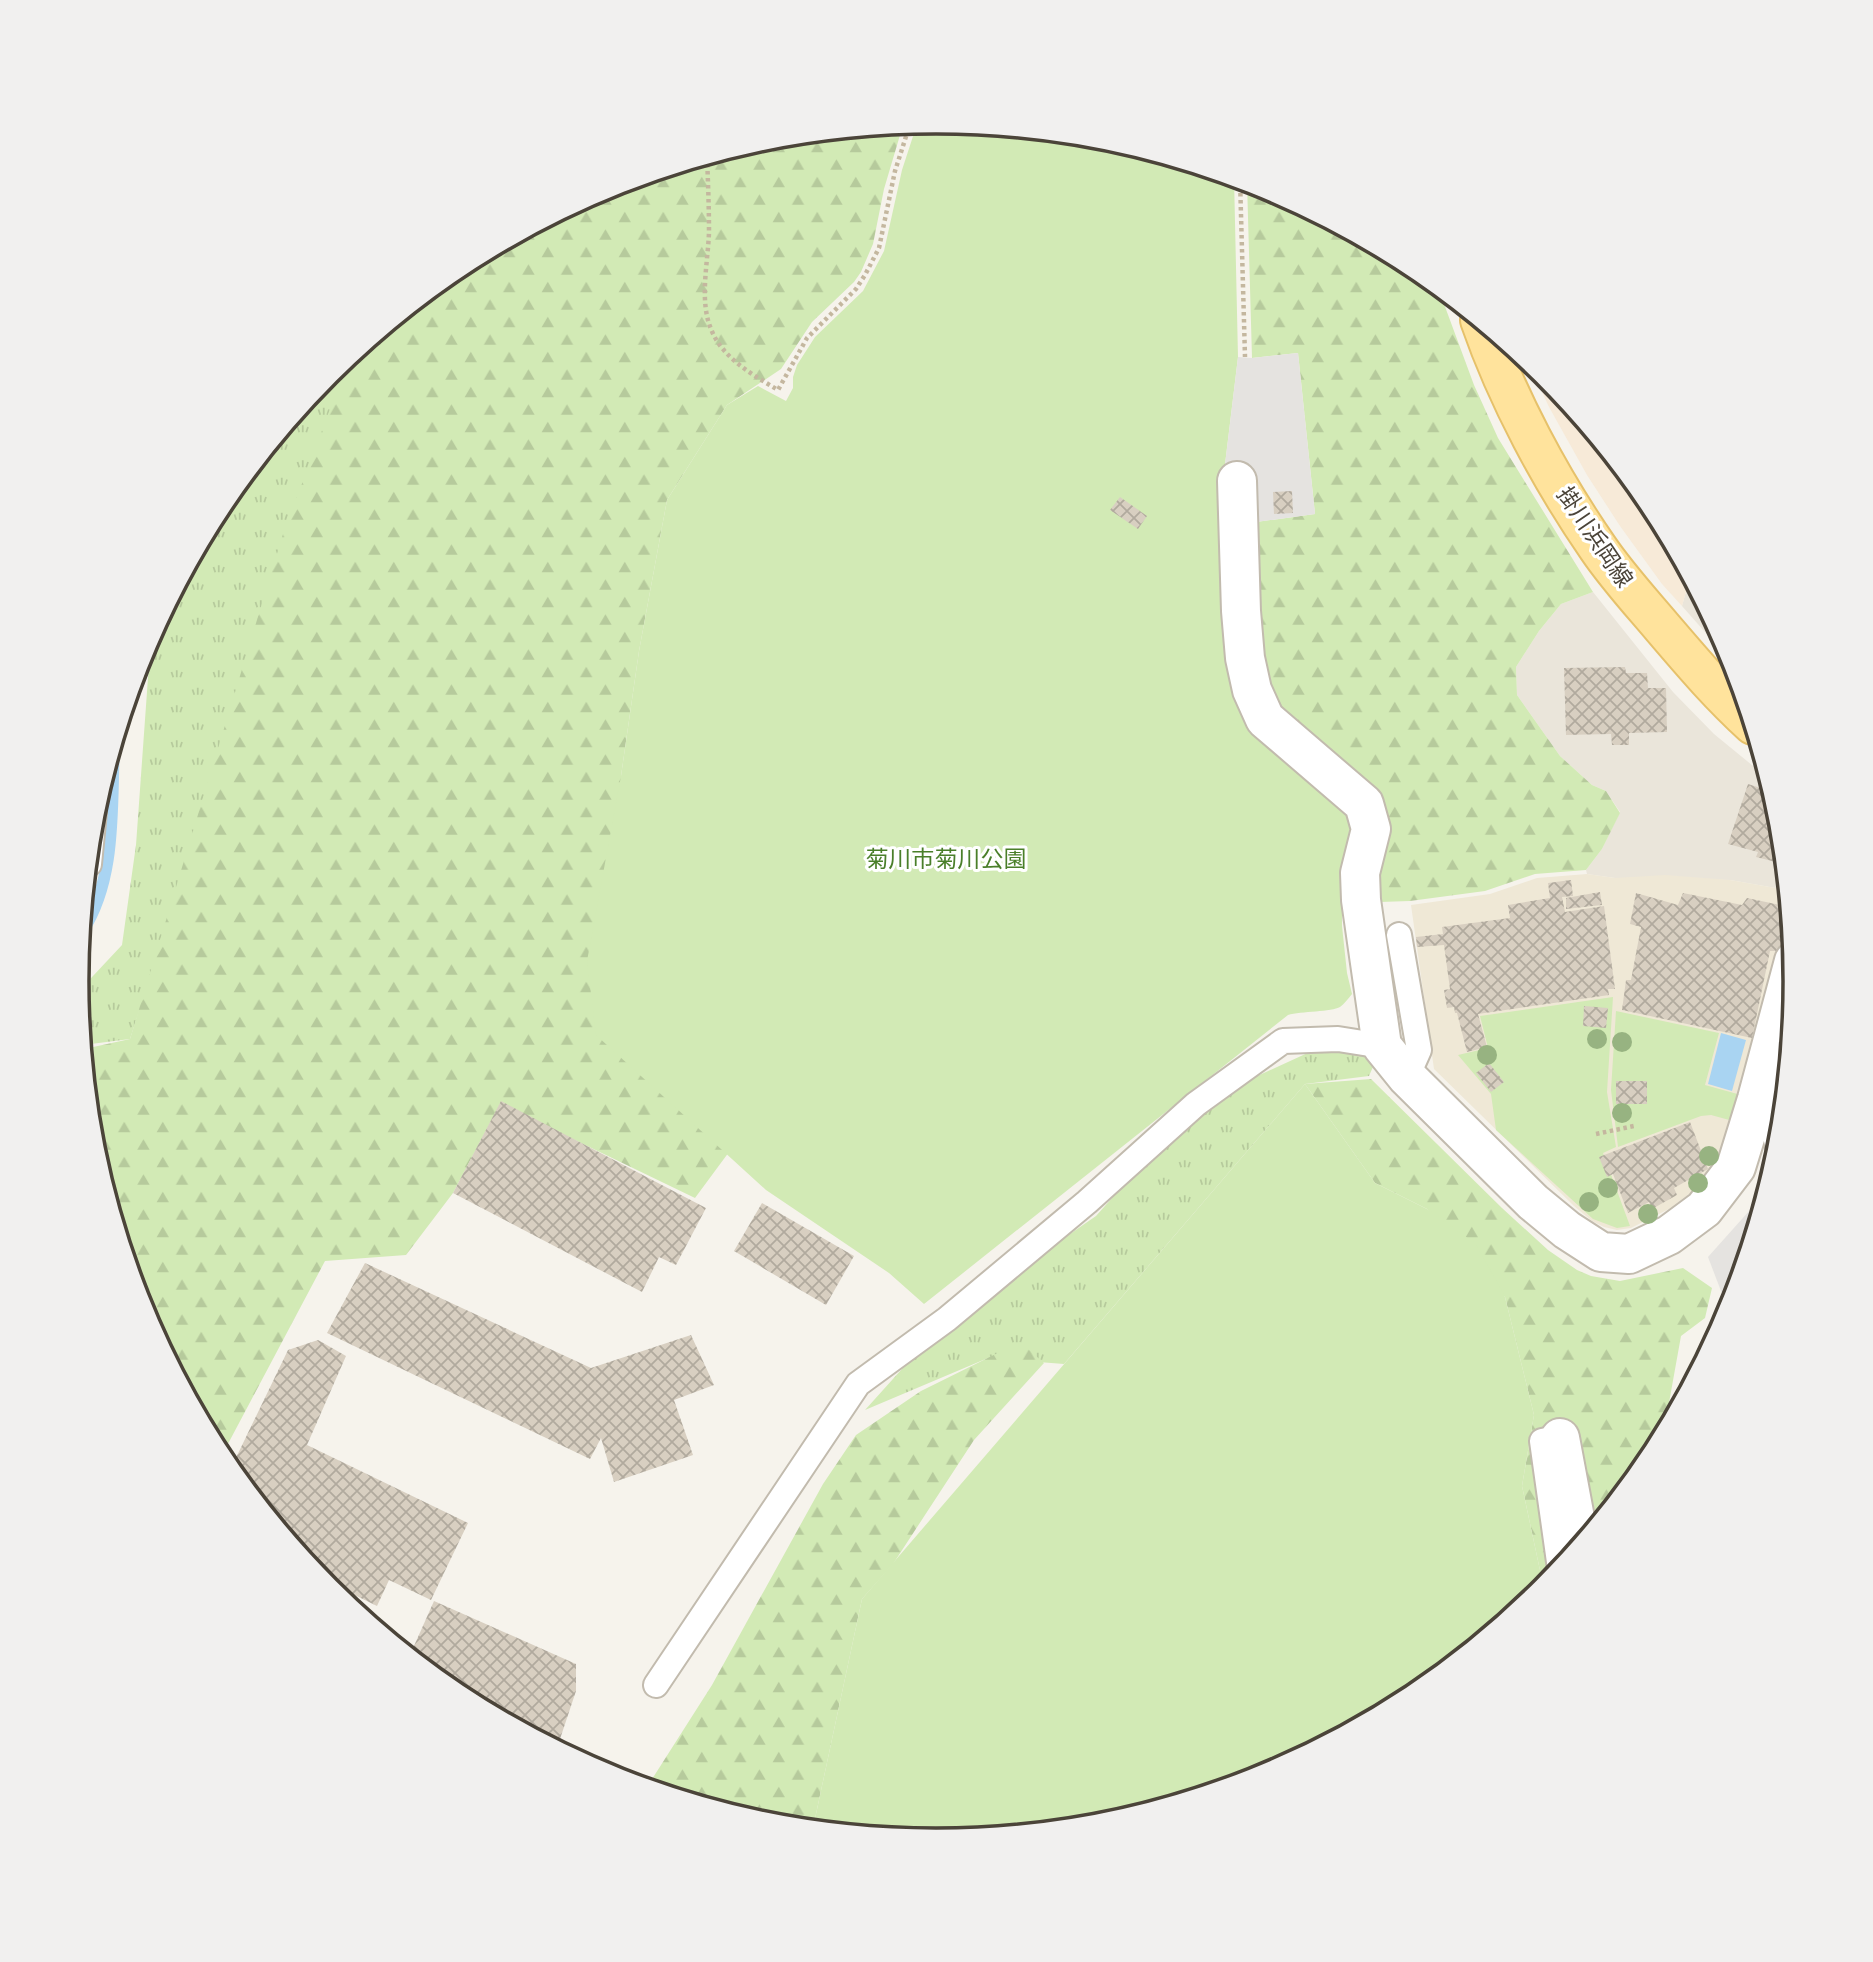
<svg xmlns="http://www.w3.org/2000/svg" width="1873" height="1962" viewBox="0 0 1873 1962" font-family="'DejaVu Sans','Noto Sans JP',sans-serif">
  <defs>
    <pattern id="grass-tufts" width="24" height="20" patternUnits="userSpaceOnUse" patternTransform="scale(1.75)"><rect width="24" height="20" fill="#d2eab5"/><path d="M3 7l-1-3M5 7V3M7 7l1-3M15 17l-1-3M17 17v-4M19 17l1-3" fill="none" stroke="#b6ca9c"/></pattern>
    <pattern id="forest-firs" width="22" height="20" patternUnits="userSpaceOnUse" patternTransform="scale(1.75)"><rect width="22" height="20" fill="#d2eab5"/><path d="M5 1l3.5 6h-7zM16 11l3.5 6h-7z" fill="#b6ca9c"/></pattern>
    <pattern id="building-cross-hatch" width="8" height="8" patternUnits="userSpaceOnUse" patternTransform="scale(1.75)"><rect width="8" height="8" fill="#d8cfc1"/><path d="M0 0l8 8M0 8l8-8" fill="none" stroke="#b1aa9e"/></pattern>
  </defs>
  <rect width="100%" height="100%" fill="#f6f3ec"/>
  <g fill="#eae5da">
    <path d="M1690 577 1731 652 1735 666 1682 606Z"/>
    <path d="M1593 592 1673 692 1714 734 1769 779 1780 814 1787 890 1730 880 1615 878 1587 874 1586 870 1602 849 1620 812 1606 791 1592 785 1560 756 1517 695 1516 667 1539 631 1561 604Z"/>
  </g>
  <path fill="#f7ead8" d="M1527 359 1545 374 1651 504 1690 577 1682 606 1662 584 1620 526 1587 475 1549 407Z"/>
  <path fill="#efe8d6" d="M1587 874 1615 878 1665 875 1730 880 1787 890 1791 928 1724 1155 1705 1183 1669 1209 1631 1228 1617 1230 1604 1227 1592 1221 1574 1206 1434 1069 1411 905 1490 894 1537 878Z"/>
  <g fill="url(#grass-tufts)">
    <path d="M351 355 130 1039 83 1045 78 992 122 945 136 845 151 636 222 503 329 373Z"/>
    <path d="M1338 1039 1382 1046 1369 1076 1305 1084 1064 1364 988 1358 865 1410 947 1319 1096 1216 1196 1104Z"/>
  </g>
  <g fill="url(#forest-firs)">
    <path d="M903 125 884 189 873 244 861 272 854 282 812 322 781 369 727 405 667 500 639 651 621 776 729 1152 695 1198 500 1104 453 1193 406 1255 325 1261 221 1457 142 1310 93 1148 84 1049 130 1039 283 534 350 356 459 266 608 187 769 138Z"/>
    <path d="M1247 182 1266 187 1414 267 1437 285 1474 385 1498 438 1593 592 1561 604 1539 631 1516 667 1517 695 1560 756 1592 785 1606 791 1620 813 1602 849 1586 870 1535 874 1485 891 1410 901 1380 902 1277 705 1264 664 1265 651 1255 650 1249 523 1315 514 1298 353 1252 358Z"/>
    <path d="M1371 1079 1502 1208 1548 1250 1577 1270 1591 1276 1620 1281 1683 1268 1712 1288 1705 1318 1681 1336 1667 1414 1651 1459 1544 1589 1522 1486 1534 1415 1505 1297 1427 1209 1375 1183 1305 1084Z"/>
    <path d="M1020 1342 1044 1363 974 1440 893 1564 862 1599 813 1828 768 1824 647 1787 712 1685 823 1484 856 1435 921 1391Z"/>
  </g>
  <g fill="#d2eab5">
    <path d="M937 122 1105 138 1234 177 1238 357 1223 481 1232 654 1347 808 1353 828 1342 892V926L1347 973 1352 994C1348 999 1344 1004 1340 1007 1332 1012 1301 1011 1288 1015L924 1304 889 1273 766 1190 596 1035 587 961 621 776 639 651 667 500 727 405 758 386 786 401 793 388V377L797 365 815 337 863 291 884 251 902 170 917 124Z"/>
    <path d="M1613 997 1607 1092 1616 1147 1603 1153 1630 1226 1617 1228 1593 1219 1496 1130 1491 1094 1458 1055 1488 1048 1480 1016Z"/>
    <path d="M1616 1011 1719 1033 1705 1085 1741 1095 1733 1121 1711 1115 1701 1116 1618 1147 1611 1090Z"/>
    <path d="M1305 1084 1375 1183 1427 1209 1476 1244 1505 1297 1534 1415 1522 1486 1544 1589 1414 1696 1265 1775 1104 1824 936 1840 813 1828 862 1599Z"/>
  </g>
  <g fill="#e5e3e0">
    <path d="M1298 353 1315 514 1249 523 1223 481 1238 357 1252 358Z"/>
    <path d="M1767 1191 1730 1310 1729 1312 1708 1257Z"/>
  </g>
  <path fill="#a9d4f2" d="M1721 1033 1746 1040 1732 1091 1708 1084Z"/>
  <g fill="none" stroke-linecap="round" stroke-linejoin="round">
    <path stroke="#a9d4f2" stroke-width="12" d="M82 932C117 879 111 806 114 745"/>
  </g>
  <g fill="url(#building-cross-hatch)">
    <path d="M1292 491 1293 513 1274 514 1273 492Z"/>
    <path d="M1120 497 1147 516 1138 529 1110 510Z"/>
    <path d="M1625 667 1626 673H1647L1648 688H1666L1667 732 1629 733V745H1612L1611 734 1566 735 1564 668Z"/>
    <path d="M1748 784 1773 792 1780 814 1783 853V855L1779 853 1776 862 1756 857 1758 852 1728 844Z"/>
    <path d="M1571 880 1573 896 1562 897 1565 912 1604 906 1615 989H1608L1609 995 1478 1014 1487 1047 1467 1052 1457 1013H1455L1454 1007 1447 1008 1444 990 1450 989 1444 945 1417 947 1416 937 1443 934 1442 927 1510 918 1508 905 1550 898 1548 883Z"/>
    <path d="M1600 892 1602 905 1566 909V898Z"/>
    <path d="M1636 893 1678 905 1683 893 1742 905 1747 898 1789 907 1780 951H1770L1752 1038 1622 1010 1626 980H1631L1641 927 1630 924Z"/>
    <path d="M1584 1006 1608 1008 1606 1028 1583 1026Z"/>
    <path d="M1489 1063 1504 1082 1491 1092 1476 1073Z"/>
    <rect x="1616" y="1081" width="31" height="23"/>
    <path d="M501 1101 706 1208 676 1265 659 1257 642 1292 453 1193Z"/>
    <path d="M1690 1122 1708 1169 1674 1188 1677 1195 1652 1209 1649 1202 1628 1213 1613 1174 1607 1177 1599 1157Z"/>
    <path d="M762 1203 854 1256 826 1305 734 1251Z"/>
    <path d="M365 1263 591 1368 691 1335 714 1385 674 1400 693 1455 614 1482 601 1438 590 1459 327 1333Z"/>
    <path d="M318 1340 346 1356 307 1445 468 1523 431 1600 389 1580 377 1606 320 1578 225 1462 232 1466 288 1350Z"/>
    <path d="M434 1601 576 1664V1691L557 1748 459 1695 410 1655Z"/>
  </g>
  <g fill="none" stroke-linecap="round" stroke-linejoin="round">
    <defs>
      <g id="service">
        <path d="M89 864 94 812"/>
        <path d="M1399 935 1419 1050 1407 1077"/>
        <path d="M1771 1087 1768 1110 1779 1151"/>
        <path d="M1552 1439 1542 1441 1560 1569"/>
        <path d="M656 1685 858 1384 947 1319 1087 1202 1196 1104 1283 1041 1338 1039 1382 1046"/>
      </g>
      <g id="minor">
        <path d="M1237 481 1241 611 1245 658 1252 690 1265 719 1364 804 1371 829 1360 873 1361 900 1382 1046 1407 1077 1533 1202 1567 1230 1601 1252 1629 1254 1669 1235 1704 1209 1736 1167 1757 1099 1794 961"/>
        <path d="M1560 1438 1580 1545"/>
      </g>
      <path id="primary" d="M1480 320C1507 398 1551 480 1598 548 1617 576 1640 601 1662 627 1692 662 1718 693 1753 725"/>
    </defs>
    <use href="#service" stroke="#c2bbae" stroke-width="28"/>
    <use href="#minor" stroke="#c2bbae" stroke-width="42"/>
    <use href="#primary" stroke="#e6c16a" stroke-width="42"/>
    <g stroke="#c4b79f" stroke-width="4.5" stroke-dasharray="3.5 3.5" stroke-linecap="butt">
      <path d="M707 157C708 182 709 207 709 232 708 263 699 300 711 329 722 358 753 375 778 390L807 338 856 289 865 275 879 248 895 171 910 124"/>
      <path d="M1240 179 1245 357"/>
      <path d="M1596 1134 1634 1126"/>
    </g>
    <use href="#service" stroke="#fff" stroke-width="24"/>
    <use href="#minor" stroke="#fff" stroke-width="38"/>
    <use href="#primary" stroke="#ffe39c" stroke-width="38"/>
  </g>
  <g fill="#97b381">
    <circle cx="1597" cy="1039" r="10"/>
    <circle cx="1622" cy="1042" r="10"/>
    <circle cx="1487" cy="1055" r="10"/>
    <circle cx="1622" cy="1113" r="10"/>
    <circle cx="1709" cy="1156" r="10"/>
    <circle cx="1698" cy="1183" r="10"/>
    <circle cx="1608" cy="1188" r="10"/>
    <circle cx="1589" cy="1202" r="10"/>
    <circle cx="1648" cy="1214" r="10"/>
  </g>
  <g text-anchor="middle" stroke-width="6" stroke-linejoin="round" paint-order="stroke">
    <g font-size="23" fill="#4b4439" stroke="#fff">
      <text transform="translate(1595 537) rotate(56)" y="8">掛川浜岡線</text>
    </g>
    <g font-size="23" fill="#4a7f2a" stroke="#fff">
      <text x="946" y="867">菊川市菊川公園</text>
    </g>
  </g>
  <path d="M0 0H1873V1962H0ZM89 981a847 847 0 1 1 1694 0a847 847 0 1 1-1694 0Z" fill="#f1f0ef" fill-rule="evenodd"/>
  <path fill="none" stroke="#4b4439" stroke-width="3.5" d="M89 981a847 847 0 1 1 1694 0a847 847 0 1 1-1694 0Z"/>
</svg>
